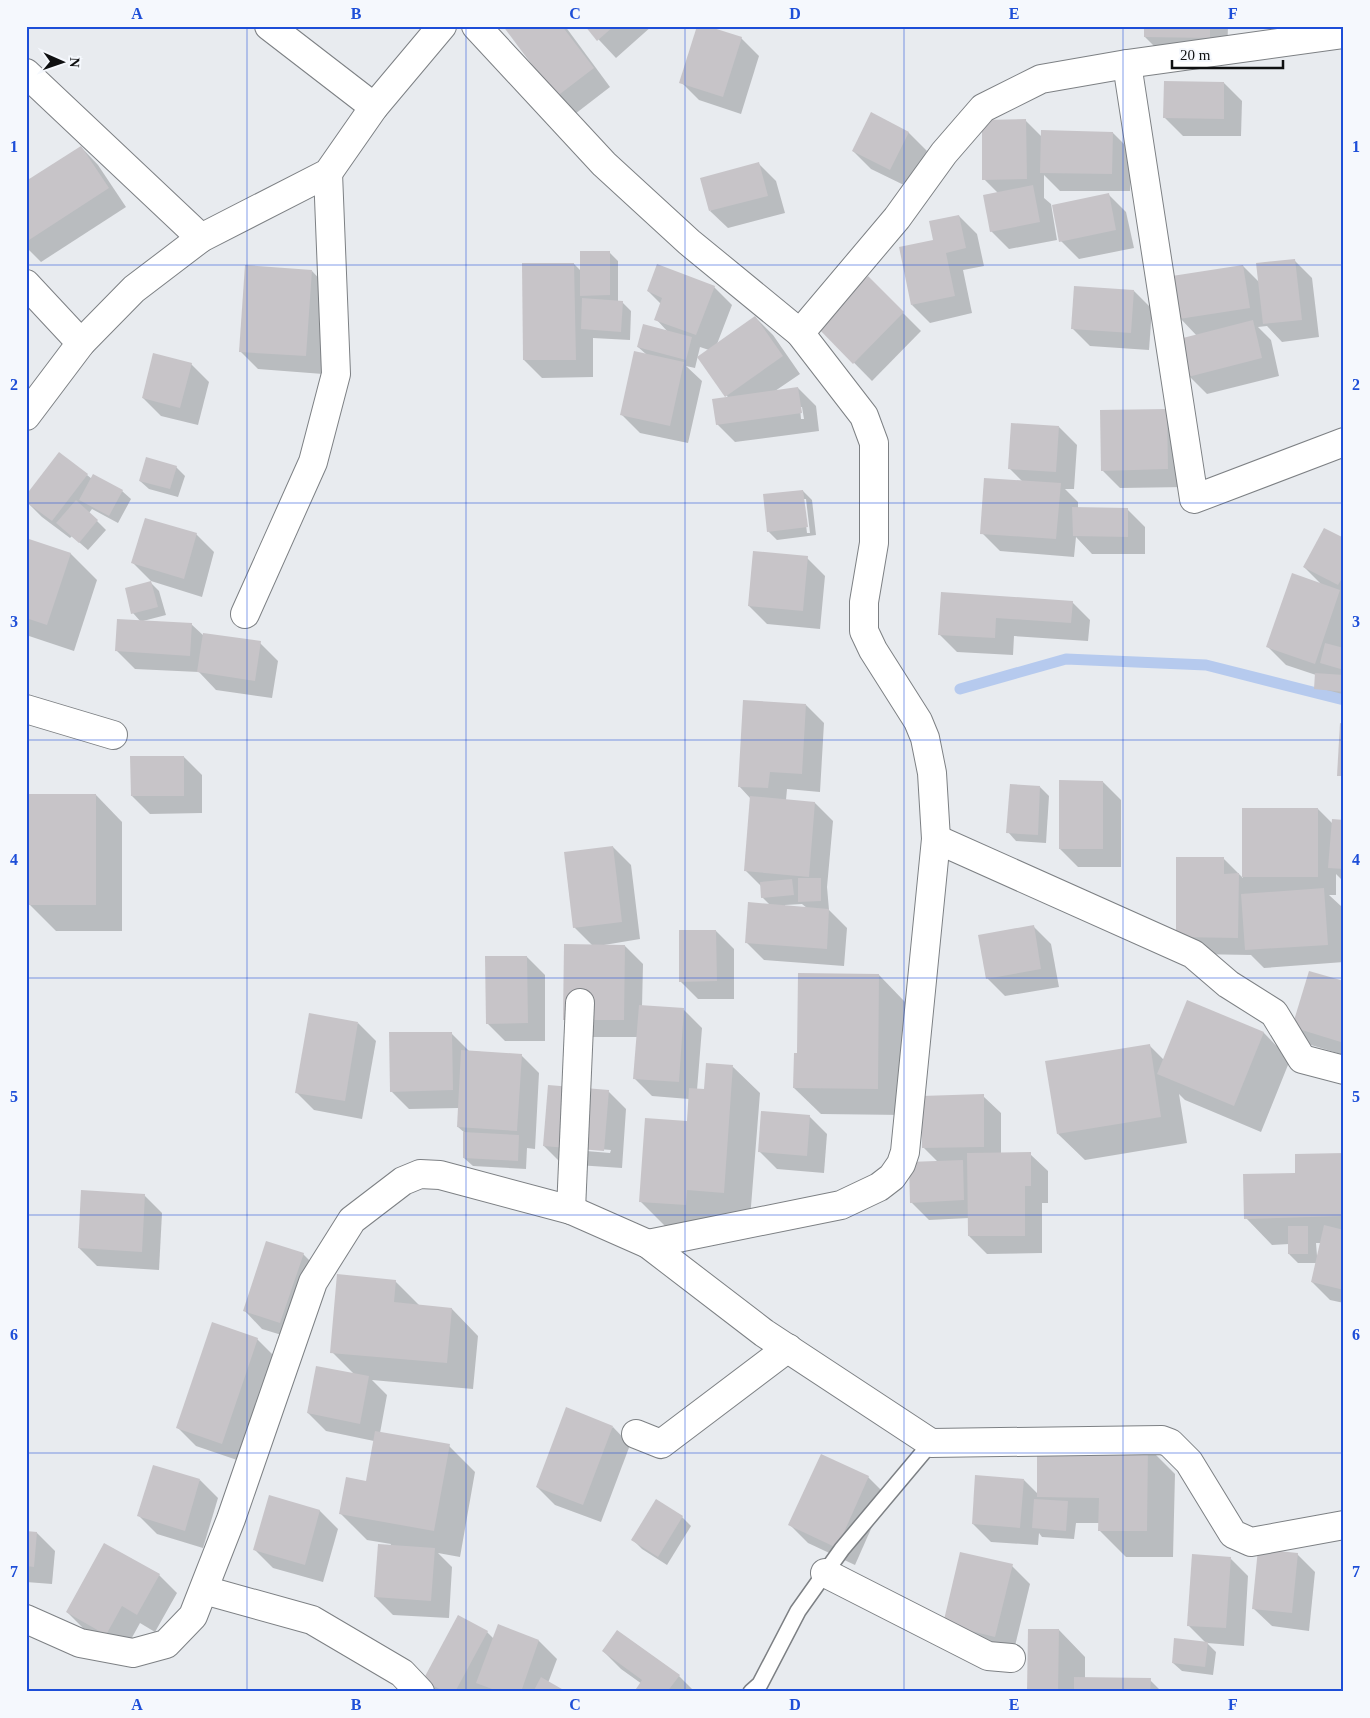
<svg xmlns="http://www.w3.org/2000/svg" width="1370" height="1718" viewBox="0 0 1370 1718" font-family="Georgia,serif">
  <rect width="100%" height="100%" fill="#e8ebef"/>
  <g fill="#0003" fill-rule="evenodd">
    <path d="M505 26H565L610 87 575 114 557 96Z"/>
    <path d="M586 26H652L616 58Z"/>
    <path d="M1145 26H1228L1227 55H1163L1145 37Z"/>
    <path d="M741 38 759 56 741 114 699 100 681 82Z"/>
    <path d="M1224 83 1242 101 1241 136H1183L1165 118Z"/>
    <path d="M871 114 909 133 927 151 908 187 871 169 853 151Z"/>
    <path d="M1026 121 1042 137 1113 133 1131 151 1130 191H1060L1044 175V198L1051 204 1057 240 1009 249 991 231 998 193 984 179Z"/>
    <path d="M81 147 98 165 126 207 41 262 26 247V183Z"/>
    <path d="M759 164 776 181 785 213 728 228 710 211Z"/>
    <path d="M1108 194 1126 212 1134 248 1079 259 1061 241Z"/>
    <path d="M959 216 977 234 984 266 963 270 972 313 930 323 912 305 935 241Z"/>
    <path d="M609 252 618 261V302H622L631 311 630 340 593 338V377L542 378 524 360 574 264 582 272Z"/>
    <path d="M1294 260 1312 278 1319 337 1282 342 1267 326 1258 327 1271 340 1279 376 1207 394 1189 376 1197 336 1180 318 1243 266 1260 283Z"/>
    <path d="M312 271 329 289 323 374 258 369 240 351Z"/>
    <path d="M868 278 921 331 872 381 819 327Z"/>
    <path d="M714 287 732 305 717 344 755 317 773 335 800 374 775 391 798 388 816 406 819 431 735 442 717 424 728 398 709 350 700 347 695 368 686 366 702 381 688 443 640 433 622 415 647 355 638 347 668 332 656 319 661 304 648 291ZM800 407H802L804 419H801Z"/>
    <path d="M1134 291 1152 309 1149 350 1090 346 1072 328Z"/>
    <path d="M191 364 209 382 198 425 161 416 143 398Z"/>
    <path d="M1167 410 1186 487 1120 488 1102 470Z"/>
    <path d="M1059 427 1077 445 1074 489H1065L1078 502V508L1127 509 1145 527V554H1092L1076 537 1074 557 1000 551 982 533 1023 482 1010 469Z"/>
    <path d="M176 467 185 476 178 497 149 489 140 481Z"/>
    <path d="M87 475 92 479 122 491 131 499 118 523 92 509 89 513 106 530 88 550 72 536 70 538 42 517 26 501Z"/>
    <path d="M803 491 812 500 816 535 777 540 768 531ZM803 499H806L810 533H807Z"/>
    <path d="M196 534 214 552 202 597 151 581 133 563Z"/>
    <path d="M26 539 71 554 97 580 74 651 26 635Z"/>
    <path d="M1344 540V699L1324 698 1315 689 1316 675 1286 665 1268 647 1323 586 1304 567Z"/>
    <path d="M807 558 825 576 820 629 767 624 749 606Z"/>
    <path d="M151 583 159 591 166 615 143 621 191 624 204 636 260 643 278 661 272 698 216 690 199 672 135 669 117 651 141 622 133 613Z"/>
    <path d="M942 594 1072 602 1090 620 1088 641 1014 636 1013 655 957 652 939 634Z"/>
    <path d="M806 705 824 723 820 792 787 789 786 800 815 803 833 821 827 887 829 910 847 928 844 966 764 960 746 942 770 905 762 897 761 886 745 870 751 799 739 786ZM802 904 807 908 785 906V905Z"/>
    <path d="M26 745 28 747 26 772Z"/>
    <path d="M184 757 202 775V813L150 814 132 796Z"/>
    <path d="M1103 782 1121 800V867H1078L1060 849Z"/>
    <path d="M1040 787 1049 796 1046 843 1016 841 1008 832Z"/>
    <path d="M96 795 122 822V931H56L30 905Z"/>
    <path d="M1243 809H1318L1333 824 1344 821V882L1336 874V895H1329L1342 907 1344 962 1264 968 1251 955 1195 954 1177 936 1223 858 1243 878Z"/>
    <path d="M613 847 631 865 640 939 604 945 625 946 643 964 642 1007 684 1010 702 1028 697 1090 705 1091 707 1064 733 1067 760 1093 750 1219 713 1216 712 1231 667 1228 640 1201 688 1123 689 1099 652 1096 634 1078 638 1037H583L592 945 574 927Z"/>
    <path d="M1033 926 1051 944 1059 987 1005 996 987 978Z"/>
    <path d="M716 931 734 949V999H698L680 981Z"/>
    <path d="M527 957 545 975V1041H505L487 1023Z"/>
    <path d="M879 975 905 1002 904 1115 821 1114 794 1088 798 1055Z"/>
    <path d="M1344 983V1055L1311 1045 1293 1027Z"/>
    <path d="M1188 1002 1264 1033 1290 1060 1261 1132 1185 1100 1179 1094 1187 1143 1085 1160 1058 1134 1149 1045 1164 1060Z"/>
    <path d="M358 1023 376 1041 362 1119 314 1110 296 1092Z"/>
    <path d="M451 1033 469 1051 521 1055 539 1073 535 1149 527 1148 526 1169 473 1166 464 1158 465 1133 458 1127 459 1108 409 1109 391 1091Z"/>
    <path d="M608 1091 626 1109 622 1168 562 1164 544 1146ZM562 1146 611 1150 610 1153 562 1149Z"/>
    <path d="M983 1096 1001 1113V1154H1030L1048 1171V1203H1042V1253L987 1254 969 1236V1218L929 1220 911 1202 938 1162 923 1147Z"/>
    <path d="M809 1116 827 1134 824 1173 777 1169 759 1151Z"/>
    <path d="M1344 1154V1303L1330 1300 1312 1282 1316 1263H1298L1289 1254V1244L1272 1245 1246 1218ZM1316 1243H1321L1318 1257 1317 1256Z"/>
    <path d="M144 1195 162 1213 159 1270 97 1266 79 1248Z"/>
    <path d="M303 1254 321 1272 298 1340 262 1329 245 1311Z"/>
    <path d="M395 1281 420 1306 452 1309 478 1336 473 1389 372 1380 387 1395 380 1433 449 1446 475 1472 460 1557 438 1553 452 1567 449 1618 393 1615 375 1597 391 1544 367 1540 341 1514 367 1483 374 1441 326 1431 308 1413 354 1374 332 1352Z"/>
    <path d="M257 1339 275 1357 240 1461 196 1446 178 1428Z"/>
    <path d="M613 1427 630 1445 601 1522 555 1505 537 1487Z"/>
    <path d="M1148 1447 1175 1474 1173 1557H1126L1099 1530 1100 1523H1076L1074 1539 1042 1537 1039 1533 1038 1545 991 1542 973 1524 1024 1480 1038 1494Z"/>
    <path d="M868 1477 886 1495 855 1565 808 1543 790 1525Z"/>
    <path d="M200 1480 218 1498 203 1548 157 1534 139 1516Z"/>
    <path d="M270 1497 320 1511 338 1529 323 1582 273 1568 255 1550Z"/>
    <path d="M682 1517 691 1526 667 1565 642 1549 633 1540Z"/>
    <path d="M26 1532 37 1533 55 1551 52 1584 26 1582Z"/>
    <path d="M1297 1554 1315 1572 1309 1631 1272 1626 1254 1609Z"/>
    <path d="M1230 1558 1248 1576 1244 1646 1207 1643 1216 1652 1213 1675 1182 1671 1173 1663 1206 1643 1188 1625Z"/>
    <path d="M1012 1566 1030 1584 1013 1654 944 1624Z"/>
    <path d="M159 1575 177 1593 155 1632 140 1623 124 1652 85 1630 67 1612Z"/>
    <path d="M1059 1630 1085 1657V1678L1150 1680 1162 1692H1028Z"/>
    <path d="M487 1632 494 1639 539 1641 557 1659 548 1683 565 1692H487L484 1689 483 1692H436L425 1680Z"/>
    <path d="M603 1651 679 1676 695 1692H636L642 1684 621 1669Z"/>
  </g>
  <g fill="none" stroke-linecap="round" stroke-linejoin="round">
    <path stroke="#b6caee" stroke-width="11" d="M960 689 1066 659 1206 665 1344 700"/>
  </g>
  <g fill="#c7c4c8">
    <path d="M503 26H562L594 68 556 97Z"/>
    <path d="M585 26H614L597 41Z"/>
    <path d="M697 26H707L742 37 723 97 679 83Z"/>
    <path d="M1144 26H1210V38L1144 37Z"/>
    <path d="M1164 81 1224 82V119L1163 118Z"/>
    <path d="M871 112 909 132 890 170 852 151Z"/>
    <path d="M1026 119 1027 179 982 180V120Z"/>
    <path d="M1041 130 1113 132 1112 174 1040 173Z"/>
    <path d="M81 146 109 188 26 242V181Z"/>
    <path d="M759 162 768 196 709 211 700 178Z"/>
    <path d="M1033 185 1040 222 990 232 983 195Z"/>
    <path d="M1109 193 1116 230 1059 242 1052 205Z"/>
    <path d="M959 215 966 248 946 253 955 296 911 305 899 247 933 240 929 221Z"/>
    <path d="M580 251H610V295L580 296Z"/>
    <path d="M1295 259 1302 320 1263 324 1256 263Z"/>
    <path d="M522 263H574L576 360H523Z"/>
    <path d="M657 264 715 286 696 335 654 320 662 298 647 291Z"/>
    <path d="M245 265 312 270 306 356 239 352Z"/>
    <path d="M1243 265 1250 308 1179 319 1172 276Z"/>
    <path d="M868 276 904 312 853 364 817 327Z"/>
    <path d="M1074 286 1134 290 1131 333 1071 329Z"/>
    <path d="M582 298 623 301 621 332 581 329Z"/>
    <path d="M755 316 783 356 725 397 697 357Z"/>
    <path d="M1253 320 1262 358 1188 377 1179 339Z"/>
    <path d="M643 324 692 337 686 360 637 347Z"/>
    <path d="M634 351 684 362 670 426 620 415Z"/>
    <path d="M153 353 192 363 180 408 142 398Z"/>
    <path d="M798 387 802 413 716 425 712 399Z"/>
    <path d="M1167 409 1168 469 1101 471 1100 410Z"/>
    <path d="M1011 423 1059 426 1056 472 1008 469Z"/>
    <path d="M59 452 88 474 52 521 26 502V495Z"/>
    <path d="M146 457 177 466 170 489 139 481Z"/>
    <path d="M93 474 123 490 109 516 79 500Z"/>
    <path d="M984 478 1061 483 1056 539 980 534Z"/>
    <path d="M803 490 808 527 767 532 763 494Z"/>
    <path d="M76 500 98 520 79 543 56 523Z"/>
    <path d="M1072 507 1128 508V537L1073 536Z"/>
    <path d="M145 518 197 533 184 579 131 563Z"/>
    <path d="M1324 528 1344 538V575L1338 585 1303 567Z"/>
    <path d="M26 538 71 553 47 625 26 618Z"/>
    <path d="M753 551 808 556 803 611 748 606Z"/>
    <path d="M1292 573 1340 590 1315 664 1266 647Z"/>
    <path d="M151 581 158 607 131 614 125 588Z"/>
    <path d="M941 592 1073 601 1071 623 996 618 995 638 938 635Z"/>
    <path d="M117 619 192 623 190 656 115 651Z"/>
    <path d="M203 633 261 641 255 681 197 672Z"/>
    <path d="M1325 643 1344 648V670L1320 663Z"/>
    <path d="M1315 673 1344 675V692L1314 689Z"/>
    <path d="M743 700 806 704 802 774 770 772 768 788 738 787Z"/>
    <path d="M1340 723 1344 724V776H1337Z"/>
    <path d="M130 756H184V796H131Z"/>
    <path d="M1059 780 1103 781V849H1059Z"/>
    <path d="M1010 784 1040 786 1038 835 1006 833Z"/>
    <path d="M29 794H96V905H28Z"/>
    <path d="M750 796 815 802 809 877 744 871Z"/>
    <rect x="1242" y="808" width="76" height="69"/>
    <path d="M1332 819 1344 820V869L1328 868Z"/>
    <path d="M613 846 622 922 573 928 564 852Z"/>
    <path d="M1176 857H1224V874L1239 873 1238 938 1176 937Z"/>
    <path d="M798 878H821V901L798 902Z"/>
    <path d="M792 879 794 895 761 898 760 882Z"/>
    <path d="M1324 888 1328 945 1245 950 1241 894Z"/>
    <path d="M748 902 829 909 827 949 745 943Z"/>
    <path d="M1034 925 1041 969 986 979 978 935Z"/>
    <path d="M679 930H716L717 981 679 982Z"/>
    <path d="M564 944 625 945 624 1020H563Z"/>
    <path d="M485 956H527L528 1023 486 1024Z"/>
    <path d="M1309 971 1344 981V1043L1292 1027Z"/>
    <path d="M798 973 879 974 878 1089 793 1088 794 1053H797Z"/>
    <path d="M1187 1000 1264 1032 1234 1106 1157 1074Z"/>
    <path d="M639 1005 684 1008 679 1082 633 1079Z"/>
    <path d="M309 1013 358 1022 345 1101 295 1093Z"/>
    <path d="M389 1032H452L453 1090 390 1092Z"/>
    <path d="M1150 1044 1161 1117 1057 1134 1045 1061Z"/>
    <path d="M461 1050 522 1054 517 1131 457 1127Z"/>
    <path d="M706 1063 733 1065 724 1193 687 1190 686 1205 639 1202 645 1118 687 1121 689 1088 704 1089Z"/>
    <path d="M548 1085 609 1090 604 1151 543 1146Z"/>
    <path d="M984 1094V1147L922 1148 921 1096Z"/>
    <path d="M761 1111 810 1115 807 1156 758 1152Z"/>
    <path d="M463 1132 519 1135 518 1161 463 1158Z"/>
    <path d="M1031 1152V1186H1025V1236H968L967 1153Z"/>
    <path d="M1344 1153V1216L1244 1219 1243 1174 1295 1173V1154Z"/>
    <path d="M963 1160 964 1200 910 1203 909 1162Z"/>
    <path d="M81 1190 145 1194 142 1252 78 1248Z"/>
    <path d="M1324 1225 1344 1230V1290L1311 1282Z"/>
    <rect x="1288" y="1226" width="20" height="28"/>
    <path d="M266 1241 304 1253 280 1323 243 1311Z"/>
    <path d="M337 1274 396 1280 394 1302 452 1308 447 1363 330 1353Z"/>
    <path d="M212 1322 258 1338 222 1444 176 1428Z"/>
    <path d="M316 1366 369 1376 360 1424 307 1413Z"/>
    <path d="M566 1407 613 1426 583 1505 536 1487Z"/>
    <path d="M375 1431 450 1444 434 1531 339 1514 346 1477 366 1481Z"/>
    <path d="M1037 1445 1148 1446 1147 1531H1098L1099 1498 1037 1497Z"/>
    <path d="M821 1454 869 1476 837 1548 788 1525Z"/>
    <path d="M153 1465 200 1479 185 1531 137 1516Z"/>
    <path d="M975 1475 1024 1479 1020 1528 972 1524Z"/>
    <path d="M269 1495 320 1510 305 1565 253 1550Z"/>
    <path d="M656 1499 683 1516 658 1557 631 1540Z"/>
    <path d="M1034 1499 1068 1501 1066 1531 1032 1528Z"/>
    <path d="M26 1531 37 1532 34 1567 26 1566Z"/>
    <path d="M104 1543 160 1574 137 1615 122 1606 106 1635 66 1612Z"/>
    <path d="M378 1544 435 1548 431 1601 374 1597Z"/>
    <path d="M1258 1549 1298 1553 1292 1613 1252 1609Z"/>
    <path d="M960 1552 1013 1564 995 1637 943 1624Z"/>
    <path d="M1192 1554 1231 1557 1226 1628 1187 1626Z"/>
    <path d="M458 1615 488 1631 455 1692H445L423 1680Z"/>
    <path d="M498 1624 539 1640 521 1692H500L476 1683Z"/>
    <path d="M1028 1629H1059L1058 1692H1027Z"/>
    <path d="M617 1630 680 1675 667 1692H634L642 1680 602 1651Z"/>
    <path d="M1174 1638 1208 1642 1205 1667 1172 1663Z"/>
    <path d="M541 1677 567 1692H533Z"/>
    <path d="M1074 1677 1151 1678 1150 1692H1074Z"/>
  </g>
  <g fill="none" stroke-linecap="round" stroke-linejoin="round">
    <defs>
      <path id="lane" d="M751 1692 760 1684 798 1611 842 1549 931 1443"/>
      <g id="street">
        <path d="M269 26 374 107"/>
        <path d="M476 26 604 164 689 242 800 333 897 218 944 153 983 108 1041 79 1127 64 1344 34"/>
        <path d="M1127 64 1194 499 1344 442"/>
        <path d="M26 73 201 238"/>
        <path d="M26 284 81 343"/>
        <path d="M26 416 81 343 134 289 201 238 328 173 374 107 442 26"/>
        <path d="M245 614 313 462 336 374 328 173"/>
        <path d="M26 709 113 735"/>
        <path d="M936 839 1193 954 1228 984 1274 1013 1302 1059 1344 1070"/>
        <path d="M571 1210 580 1003"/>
        <path d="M648 1244 841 1205 879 1187 892 1177 901 1164 905 1152 936 839 932 773 925 738 918 721 873 650 864 631V602L874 543V443L864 416 800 333"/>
        <path d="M636 1434 661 1444 788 1348"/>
        <path d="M825 1573 988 1656 1011 1658"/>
        <path d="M204 1590 312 1620 402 1673 420 1692"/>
        <path d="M26 1619 80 1643 133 1653 166 1644 193 1616 231 1519 313 1282 352 1220 403 1181 420 1174 440 1175 571 1210 648 1244 764 1333 931 1443 1162 1440 1170 1443 1189 1462 1233 1534 1251 1542 1344 1525"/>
      </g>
    </defs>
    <use href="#lane" stroke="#7d8084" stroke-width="18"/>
    <use href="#street" stroke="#7d8084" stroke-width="30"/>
    <use href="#lane" stroke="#fff" stroke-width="15"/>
    <use href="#street" stroke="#fff" stroke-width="28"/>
  </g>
  <path fill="none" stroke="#1d4ed8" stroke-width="1" stroke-opacity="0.55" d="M247 26V1692M466 26V1692M685 26V1692M904 26V1692M1123 26V1692M26 265H1344M26 503H1344M26 740H1344M26 978H1344M26 1215H1344M26 1453H1344"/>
  <rect width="1370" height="1718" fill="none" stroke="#f5f8fd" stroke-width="55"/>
  <g transform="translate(62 62) rotate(92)" stroke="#f5f8fd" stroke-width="4" paint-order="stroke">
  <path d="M0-4L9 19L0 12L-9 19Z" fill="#0f1011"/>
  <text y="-8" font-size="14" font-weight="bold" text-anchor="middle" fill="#0f1011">N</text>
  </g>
  <path d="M1172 60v8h111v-8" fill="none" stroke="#0f1011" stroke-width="2.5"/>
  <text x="1180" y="60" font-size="15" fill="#0f1011" stroke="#f5f8fd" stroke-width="4" paint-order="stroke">20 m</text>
  <rect x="28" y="28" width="1314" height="1662" fill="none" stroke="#1d4ed8" stroke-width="2"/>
  <g font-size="16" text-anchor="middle" font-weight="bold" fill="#1d4ed8">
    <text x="137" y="19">A</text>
    <text x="356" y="19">B</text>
    <text x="575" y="19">C</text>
    <text x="795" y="19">D</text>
    <text x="1014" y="19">E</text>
    <text x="1233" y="19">F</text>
    <text x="14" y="152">1</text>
    <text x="1356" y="152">1</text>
    <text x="14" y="390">2</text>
    <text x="1356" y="390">2</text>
    <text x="14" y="627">3</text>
    <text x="1356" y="627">3</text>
    <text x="14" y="865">4</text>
    <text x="1356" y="865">4</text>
    <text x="14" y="1102">5</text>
    <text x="1356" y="1102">5</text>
    <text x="14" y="1340">6</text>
    <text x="1356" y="1340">6</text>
    <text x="14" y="1577">7</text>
    <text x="1356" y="1577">7</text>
    <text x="137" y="1710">A</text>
    <text x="356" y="1710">B</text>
    <text x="575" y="1710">C</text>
    <text x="795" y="1710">D</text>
    <text x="1014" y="1710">E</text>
    <text x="1233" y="1710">F</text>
  </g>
</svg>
